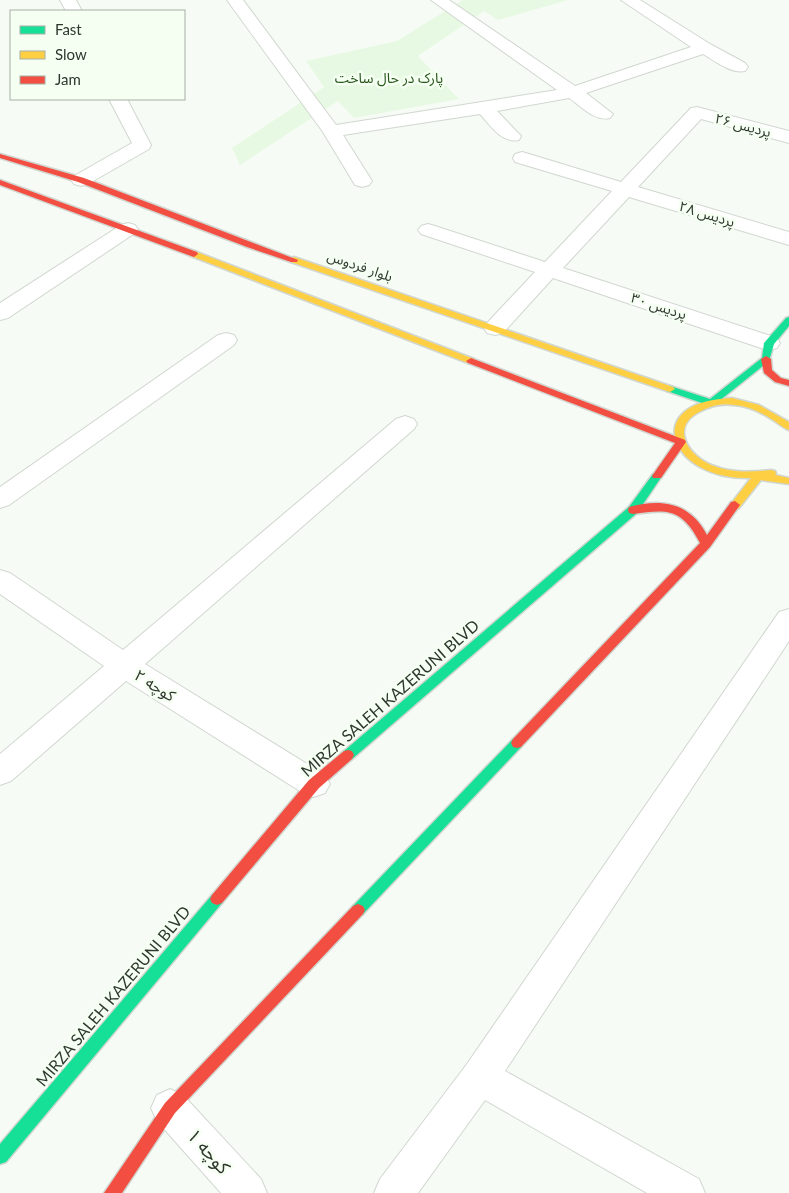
<svg xmlns="http://www.w3.org/2000/svg" width="789" height="1193" viewBox="0 0 789 1193" font-family="Lato,'Noto Sans Arabic',sans-serif">
  <rect width="100%" height="100%" fill="#f6fcf5"/>
  <path fill="#e7f9e3" d="M463 0H568L498 20 484 11 418 56 459 99 354 118 338 101 240 165 232 148 324 87 306 61 397 41Z"/>
  <g fill="none" stroke-linecap="round" stroke-linejoin="round">
    <defs>
      <g id="street">
        <path d="M60 0H76L82 11H66Z"/>
        <path d="M227 0H243L336 125 557 90 431 0H449L575 86 691 47 621 0H640L710 44 745 63 748 67 745 71C731 74 715 61 703 54L586 93 613 114 610 118C595 122 581 106 569 98L497 111 521 136 519 140C502 144 490 125 480 114L343 135 372 181 369 185 362 187 355 185 323 132Z"/>
        <path d="M109 99H127L151 145 149 149 88 184 81 186 74 184 71 180 74 176 132 143Z"/>
        <path d="M697 107 789 131V143L701 119 638 187 789 232V245L629 197 563 268 777 338 780 343 777 348 769 350 761 348 553 278 503 333 495 335 487 333 484 328 487 323 535 272 421 234 418 230 421 226 428 224 435 226 545 262 612 191 515 162 513 158 515 154 522 152 529 154 621 182 691 108Z"/>
        <path d="M128 223 135 225 138 229 135 233 8 318 0 320V303L121 225Z"/>
        <path d="M226 333 234 335 237 340 234 345 9 505 0 508V487L218 335Z"/>
        <path d="M405 416 414 419 417 424 414 429 145 664 325 775 330 784 325 793 314 797 303 793 126 681 11 781 0 785V754L104 666 0 594V570L10 573 123 650 396 419Z"/>
        <path d="M789 609V641L505 1071 699 1179 705 1193H647L485 1100 418 1193H374L380 1179 467 1064 779 612Z"/>
        <path d="M170 1089 183 1095 261 1179 267 1193H221L157 1121 151 1108 157 1095Z"/>
      </g>
      <g id="fast">
        <path d="M789 317V326L774 344 769 361 714 405H708L667 391 665 389 670 386 710 399 762 358 764 343 786 318Z"/>
        <path d="M657 473 662 476 637 513 352 759 348 760 344 759 342 755 344 751 629 507 653 474Z"/>
        <path d="M517 738 521 739 523 743 521 747 363 914 358 916 353 914 351 910 353 906 513 739Z"/>
        <path d="M217 893 222 895 224 899 222 903 6 1162 0 1164V1144L212 895Z"/>
      </g>
      <g id="slow">
        <path d="M194 251 474 359 476 361 474 363H468L191 256 190 254Z"/>
        <path d="M294 257 673 387 675 389 670 392 667 391 291 262 290 260Z"/>
        <path d="M732 398 759 405 789 422V430C783 428 778 423 773 420 761 412 748 406 734 405 722 403 711 406 701 411 668 427 689 457 714 466 732 473 752 472 771 470L775 471 776 473 775 475 789 478V484L761 480 739 508 735 509 730 505 751 478C669 481 639 401 732 398Z"/>
      </g>
      <g id="jam">
        <path d="M0 154 84 178 298 260 297 262H291L247 247 78 182 0 158Z"/>
        <path d="M0 180 197 252 198 254 194 257 191 256 0 185Z"/>
        <path d="M766 356 771 359 772 370 781 378 789 380V386L775 382 764 373 761 359Z"/>
        <path d="M471 358 685 440 686 442 661 478H653L652 476 675 443 468 363 466 361Z"/>
        <path d="M735 501 740 505 710 547 521 747 517 748 513 747 511 743 513 739 700 543C682 509 669 509 633 514L629 513 628 510 629 507C663 498 690 503 707 535L731 502Z"/>
        <path d="M348 750 352 751 354 755 352 759 319 788 222 903 217 905 212 903 210 899 212 895 309 780 344 751Z"/>
        <path d="M358 904 363 906 365 910 363 914 175 1113 122 1193H104L165 1103 353 906Z"/>
      </g>
    </defs>
    <use href="#street" stroke="#d1d7d0" stroke-width="2"/>
    <use href="#fast" stroke="#d1d7d0" stroke-width="3"/>
    <use href="#slow" stroke="#d1d7d0" stroke-width="3"/>
    <use href="#jam" stroke="#d1d7d0" stroke-width="3"/>
    <use href="#street" fill="#fefffe" fill-rule="evenodd"/>
    <use href="#fast" fill="#16e098" fill-rule="evenodd"/>
    <use href="#slow" fill="#ffcf43" fill-rule="evenodd"/>
    <use href="#jam" fill="#f24e42" fill-rule="evenodd"/>
  </g>
  <g text-anchor="middle" stroke-width="5" stroke-linejoin="round" paint-order="stroke">
    <g font-size="14" fill="#27551a" stroke="#f5fff2">
      <text x="389" y="83">پارک در حال ساخت</text>
    </g>
    <g font-size="14" fill="#30372f" stroke="#f5fff2">
      <text transform="translate(743 125) rotate(15)" y="5">پردیس ۲۶</text>
      <text transform="translate(707 214) rotate(17)" y="5">پردیس ۲۸</text>
      <text transform="translate(360 266) rotate(19)" y="5">بلوار فردوس</text>
      <text transform="translate(659 306) rotate(18)" y="5">پردیس ۳۰</text>
    </g>
    <g font-size="16" fill="#30372f" stroke="#f5fff2">
      <text transform="translate(155 685) rotate(32)" y="6">کوچه ۲</text>
      <text transform="translate(390 698) rotate(-41)" y="6">MIRZA SALEH KAZERUNI BLVD</text>
      <text transform="translate(113 996) rotate(-50)" y="6">MIRZA SALEH KAZERUNI BLVD</text>
    </g>
    <g font-size="19" fill="#30372f" stroke="#f5fff2">
      <text transform="translate(209 1151) rotate(48)" y="7">کوچه ۱</text>
    </g>
  </g>
  <rect x="10" y="10" width="175" height="90" fill="#f5fff2" stroke="#a6afa4"/>
  <rect x="20" y="26" width="25" height="8" fill="#16e098" stroke="#a6afa4"/>
  <text x="55" y="35" font-size="15" fill="#30372f">Fast</text>
  <rect x="20" y="51" width="25" height="8" fill="#ffcf43" stroke="#a6afa4"/>
  <text x="55" y="60" font-size="15" fill="#30372f">Slow</text>
  <rect x="20" y="76" width="25" height="8" fill="#f24e42" stroke="#a6afa4"/>
  <text x="55" y="85" font-size="15" fill="#30372f">Jam</text>
</svg>
